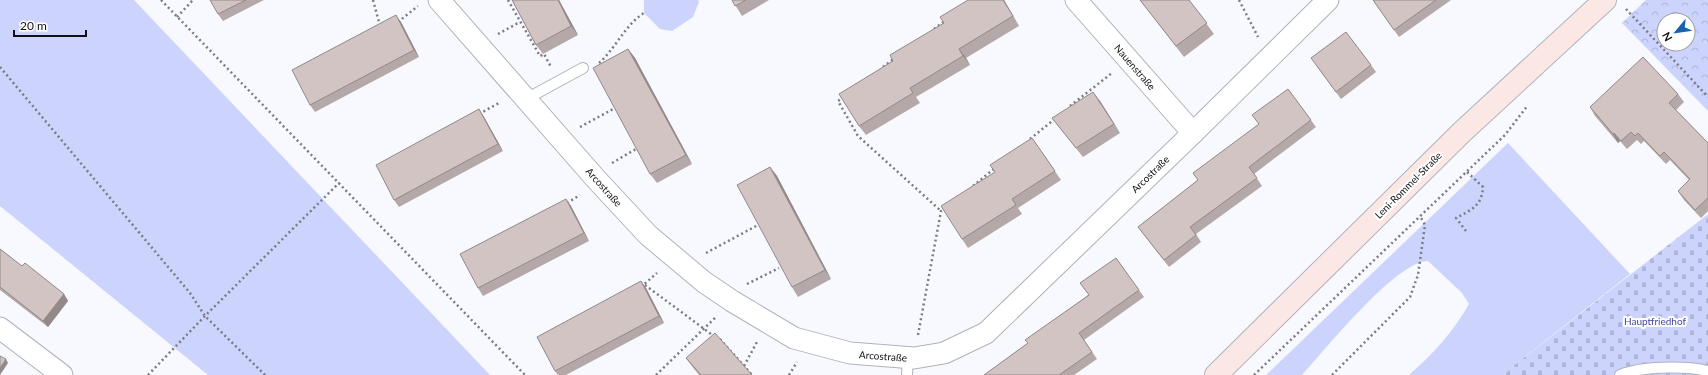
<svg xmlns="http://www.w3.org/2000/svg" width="1708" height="375" viewBox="0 0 1708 375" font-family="Lato,sans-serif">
  <defs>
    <pattern id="forest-crowns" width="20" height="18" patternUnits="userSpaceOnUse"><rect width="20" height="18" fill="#ccd4fe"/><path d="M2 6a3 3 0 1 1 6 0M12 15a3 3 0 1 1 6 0" fill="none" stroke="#aeb5d9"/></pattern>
    <pattern id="cemetery-stones" width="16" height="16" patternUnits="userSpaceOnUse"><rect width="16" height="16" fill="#ccd4fe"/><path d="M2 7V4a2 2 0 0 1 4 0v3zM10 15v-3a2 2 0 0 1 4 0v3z" fill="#aeb5d9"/></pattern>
  </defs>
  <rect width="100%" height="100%" fill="#f7f9ff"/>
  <g fill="#ccd4fe">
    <path d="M0 0H134L490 375H208L0 206Z"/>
    <path d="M644 0H698L699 2 693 17 672 31 660 29 644 13Z"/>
    <path d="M1508 143 1630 274 1512 367 1504 375H1409C1433 354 1453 332 1469 304L1462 293 1428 261C1396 261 1325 350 1302 375H1266Z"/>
  </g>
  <path fill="url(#forest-crowns)" fill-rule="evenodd" d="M1646 0H1708V111L1622 23ZM1664 20H1688V44H1664Z"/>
  <path fill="url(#cemetery-stones)" d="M1708 214V375H1504L1512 367Z"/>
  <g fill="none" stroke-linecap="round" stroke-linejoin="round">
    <defs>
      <g id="service">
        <path d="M526 99 583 68"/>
        <path d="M907 375 908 357"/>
        <path d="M1620 375C1641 366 1685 366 1708 371"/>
      </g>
      <g id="minor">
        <path d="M439 0 596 179 648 235 704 282 732 301 794 338 850 353 914 358 944 353 986 333 1193 133 1328 0"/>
        <path d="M1076 0 1193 133"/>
        <path d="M0 328 62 375"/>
      </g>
      <path id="secondary" d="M1216 375 1462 132 1605 0"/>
    </defs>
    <use href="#service" stroke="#b0b2bc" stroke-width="12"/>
    <use href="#minor" stroke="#b0b2bc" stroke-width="23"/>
    <use href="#secondary" stroke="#b0b2bc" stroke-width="24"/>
    <g stroke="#7b7c81" stroke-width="2.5" stroke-dasharray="2 3" stroke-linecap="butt">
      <path d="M161 0 525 375"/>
      <path d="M373 0 380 26"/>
      <path d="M508 0 540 56 544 54 551 67"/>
      <path d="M1239 0 1258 37"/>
      <path d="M1626 9 1708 97"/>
      <path d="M177 17 193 0"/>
      <path d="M398 22 418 6"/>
      <path d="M934 29 945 21"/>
      <path d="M498 34 520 22"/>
      <path d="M599 63C616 48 625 25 644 13"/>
      <path d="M0 67 190 293 205 316 265 375"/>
      <path d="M883 67 895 58"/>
      <path d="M844 97 838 101 858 136 941 211"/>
      <path d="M1070 106 1112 73"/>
      <path d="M479 114 499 103"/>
      <path d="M580 127 615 108"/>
      <path d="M1030 139 1056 118"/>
      <path d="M612 163 636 149"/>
      <path d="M973 186 995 168"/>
      <path d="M567 203 580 195"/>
      <path d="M1466 231 1456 218C1471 210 1482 206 1483 187L1467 172"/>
      <path d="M706 253 758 225"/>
      <path d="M747 284 779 268"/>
      <path d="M645 285 715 337"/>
      <path d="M641 287 657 273"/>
      <path d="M918 335 941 211 946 208"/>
      <path d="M720 339 752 375"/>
      <path d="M744 366 757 342"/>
      <path d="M148 375 205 316 339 183"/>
      <path d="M656 375 716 317"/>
      <path d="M789 375 797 362"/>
      <path d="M1254 375 1505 135 1528 105"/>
      <path d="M1332 375 1410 297 1418 275 1425 225 1420 216"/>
    </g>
    <use href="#service" stroke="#fff" stroke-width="10"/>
    <use href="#minor" stroke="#fff" stroke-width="21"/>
    <use href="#secondary" stroke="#fbe8e5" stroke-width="22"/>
  </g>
  <g fill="#b4a9a8">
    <path d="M210 0H264L223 21 218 14Z"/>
    <path d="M512 0H559L578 35 543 54 536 45Z"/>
    <path d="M732 0H769L742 16Z"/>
    <path d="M1004 0 1019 26 966 58 970 65 916 97 920 103 866 135 859 126 893 61 944 23Z"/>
    <path d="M1140 0H1189L1214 34 1184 57Z"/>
    <path d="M1373 0H1451L1399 37Z"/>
    <path d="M401 22 419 57 315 112 310 105Z"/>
    <path d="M628 49 635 58 692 164 657 183 650 174Z"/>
    <path d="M1316 65H1371L1376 72 1341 99Z"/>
    <path d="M1288 89 1316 127 1254 174 1262 186 1196 234 1201 242 1169 267 1138 227 1198 180 1259 124Z"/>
    <path d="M1678 94 1684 102 1676 110 1708 143V211L1701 218 1684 200 1678 191 1689 180 1670 160 1666 164 1644 141 1641 144 1637 140 1627 149 1620 141 1618 143 1595 116 1590 107Z"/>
    <path d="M1100 101 1120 133 1083 157 1059 127 1052 118Z"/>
    <path d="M479 109 484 117 503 151 399 207 394 200Z"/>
    <path d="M1032 138 1061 180 1018 208 1022 214 968 248 962 239 995 172Z"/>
    <path d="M770 167 777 176 831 279 798 297 792 287Z"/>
    <path d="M566 199 571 206 589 241 483 296 478 288Z"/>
    <path d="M0 249 22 266 64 294 68 301 48 327 0 290Z"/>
    <path d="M1116 258 1144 297 1084 340 1097 359 1074 375H984L1028 343 1088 295Z"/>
    <path d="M641 281 646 288 664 323 566 375H558L555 371Z"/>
    <path d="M686 358 752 375H699L691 365Z"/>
  </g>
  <g fill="#928988">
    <path d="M558 0H559L578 35 571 26Z"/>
    <path d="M1003 0H1004L1019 26 1013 16Z"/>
    <path d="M396 15 401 22 419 57 414 50Z"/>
    <path d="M628 49 635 58 692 164 686 155Z"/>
    <path d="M959 49 966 58 970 65 963 56Z"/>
    <path d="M1093 92 1100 101 1120 133 1114 124Z"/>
    <path d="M479 109 484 117 503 151 498 144Z"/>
    <path d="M1614 133 1620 141 1618 143 1613 134Z"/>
    <path d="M770 167 777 176 831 279 825 270Z"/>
    <path d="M566 199 571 206 589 241 584 233Z"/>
    <path d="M641 281 646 288 664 323 659 316Z"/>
    <path d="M64 294 68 301 48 327 43 321Z"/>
    <path d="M6 359 8 363 0 375V368Z"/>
  </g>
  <g fill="#d1c4c3" stroke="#928988">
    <path d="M210 0H246L218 14Z"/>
    <path d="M512 0H558L571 26 536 45Z"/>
    <path d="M732 0H746L735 6Z"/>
    <path d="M968 0H1003L1013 16 959 49 963 56 910 88 913 93 859 126 839 94 893 61 890 55 944 23 940 17Z"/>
    <path d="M1140 0H1189L1207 23 1176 46Z"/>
    <path d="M1373 0H1436L1394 30Z"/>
    <path d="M396 15 414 50 310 105 292 70Z"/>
    <path d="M1346 32 1371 65 1336 92 1311 58Z"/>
    <path d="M628 49 686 155 650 174 593 68Z"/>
    <path d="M1643 57 1678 94 1669 103 1708 143V198L1695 210 1678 191 1690 179 1664 152 1660 156 1638 133 1635 136 1631 132 1621 141 1614 133 1613 134 1590 107Z"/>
    <path d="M1288 89 1311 120 1249 167 1257 178 1190 227 1196 235 1164 260 1138 227 1198 180 1193 173 1259 124 1252 115Z"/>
    <path d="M1093 92 1114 124 1076 148 1052 118Z"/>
    <path d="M479 109 498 144 394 200 376 165Z"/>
    <path d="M1032 138 1055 171 1012 199 1016 205 962 239 941 206 995 172 990 165Z"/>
    <path d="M770 167 825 270 792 287 737 185Z"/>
    <path d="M566 199 584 233 478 288 460 254Z"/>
    <path d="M0 249 22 266 25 263 64 294 43 321 0 287Z"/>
    <path d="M1116 258 1139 290 1079 333 1092 352 1059 375H984L1028 343 1025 340 1089 295 1080 283Z"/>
    <path d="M641 281 659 316 555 371 537 337Z"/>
    <path d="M715 333 752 375H701L686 358Z"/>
    <path d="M0 356 6 359 0 368Z"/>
  </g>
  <g text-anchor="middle" stroke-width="4" stroke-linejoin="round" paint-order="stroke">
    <g font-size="10" fill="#101115" stroke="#fff">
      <text transform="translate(1135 67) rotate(49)" y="4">Nauenstraße</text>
      <text transform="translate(1150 174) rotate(-44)" y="4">Arcostraße</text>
      <text transform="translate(1408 185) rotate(-45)" y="4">Leni-Rommel-Straße</text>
      <text transform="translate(604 187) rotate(48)" y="4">Arcostraße</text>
      <text transform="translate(883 356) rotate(4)" y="4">Arcostraße</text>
    </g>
    <g font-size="10" fill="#424798" stroke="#fff">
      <text x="1655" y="325">Hauptfriedhof</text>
    </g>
  </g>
  <g transform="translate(1676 32) rotate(241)"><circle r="19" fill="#ffffff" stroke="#9fa0a1"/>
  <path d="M0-3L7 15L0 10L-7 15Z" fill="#1661b0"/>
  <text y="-6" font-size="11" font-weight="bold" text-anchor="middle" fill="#101115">N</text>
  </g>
  <path d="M14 30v6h72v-6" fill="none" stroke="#101115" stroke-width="2"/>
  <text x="20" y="30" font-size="12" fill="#101115" stroke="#ffffff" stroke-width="3" paint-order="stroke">20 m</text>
</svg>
